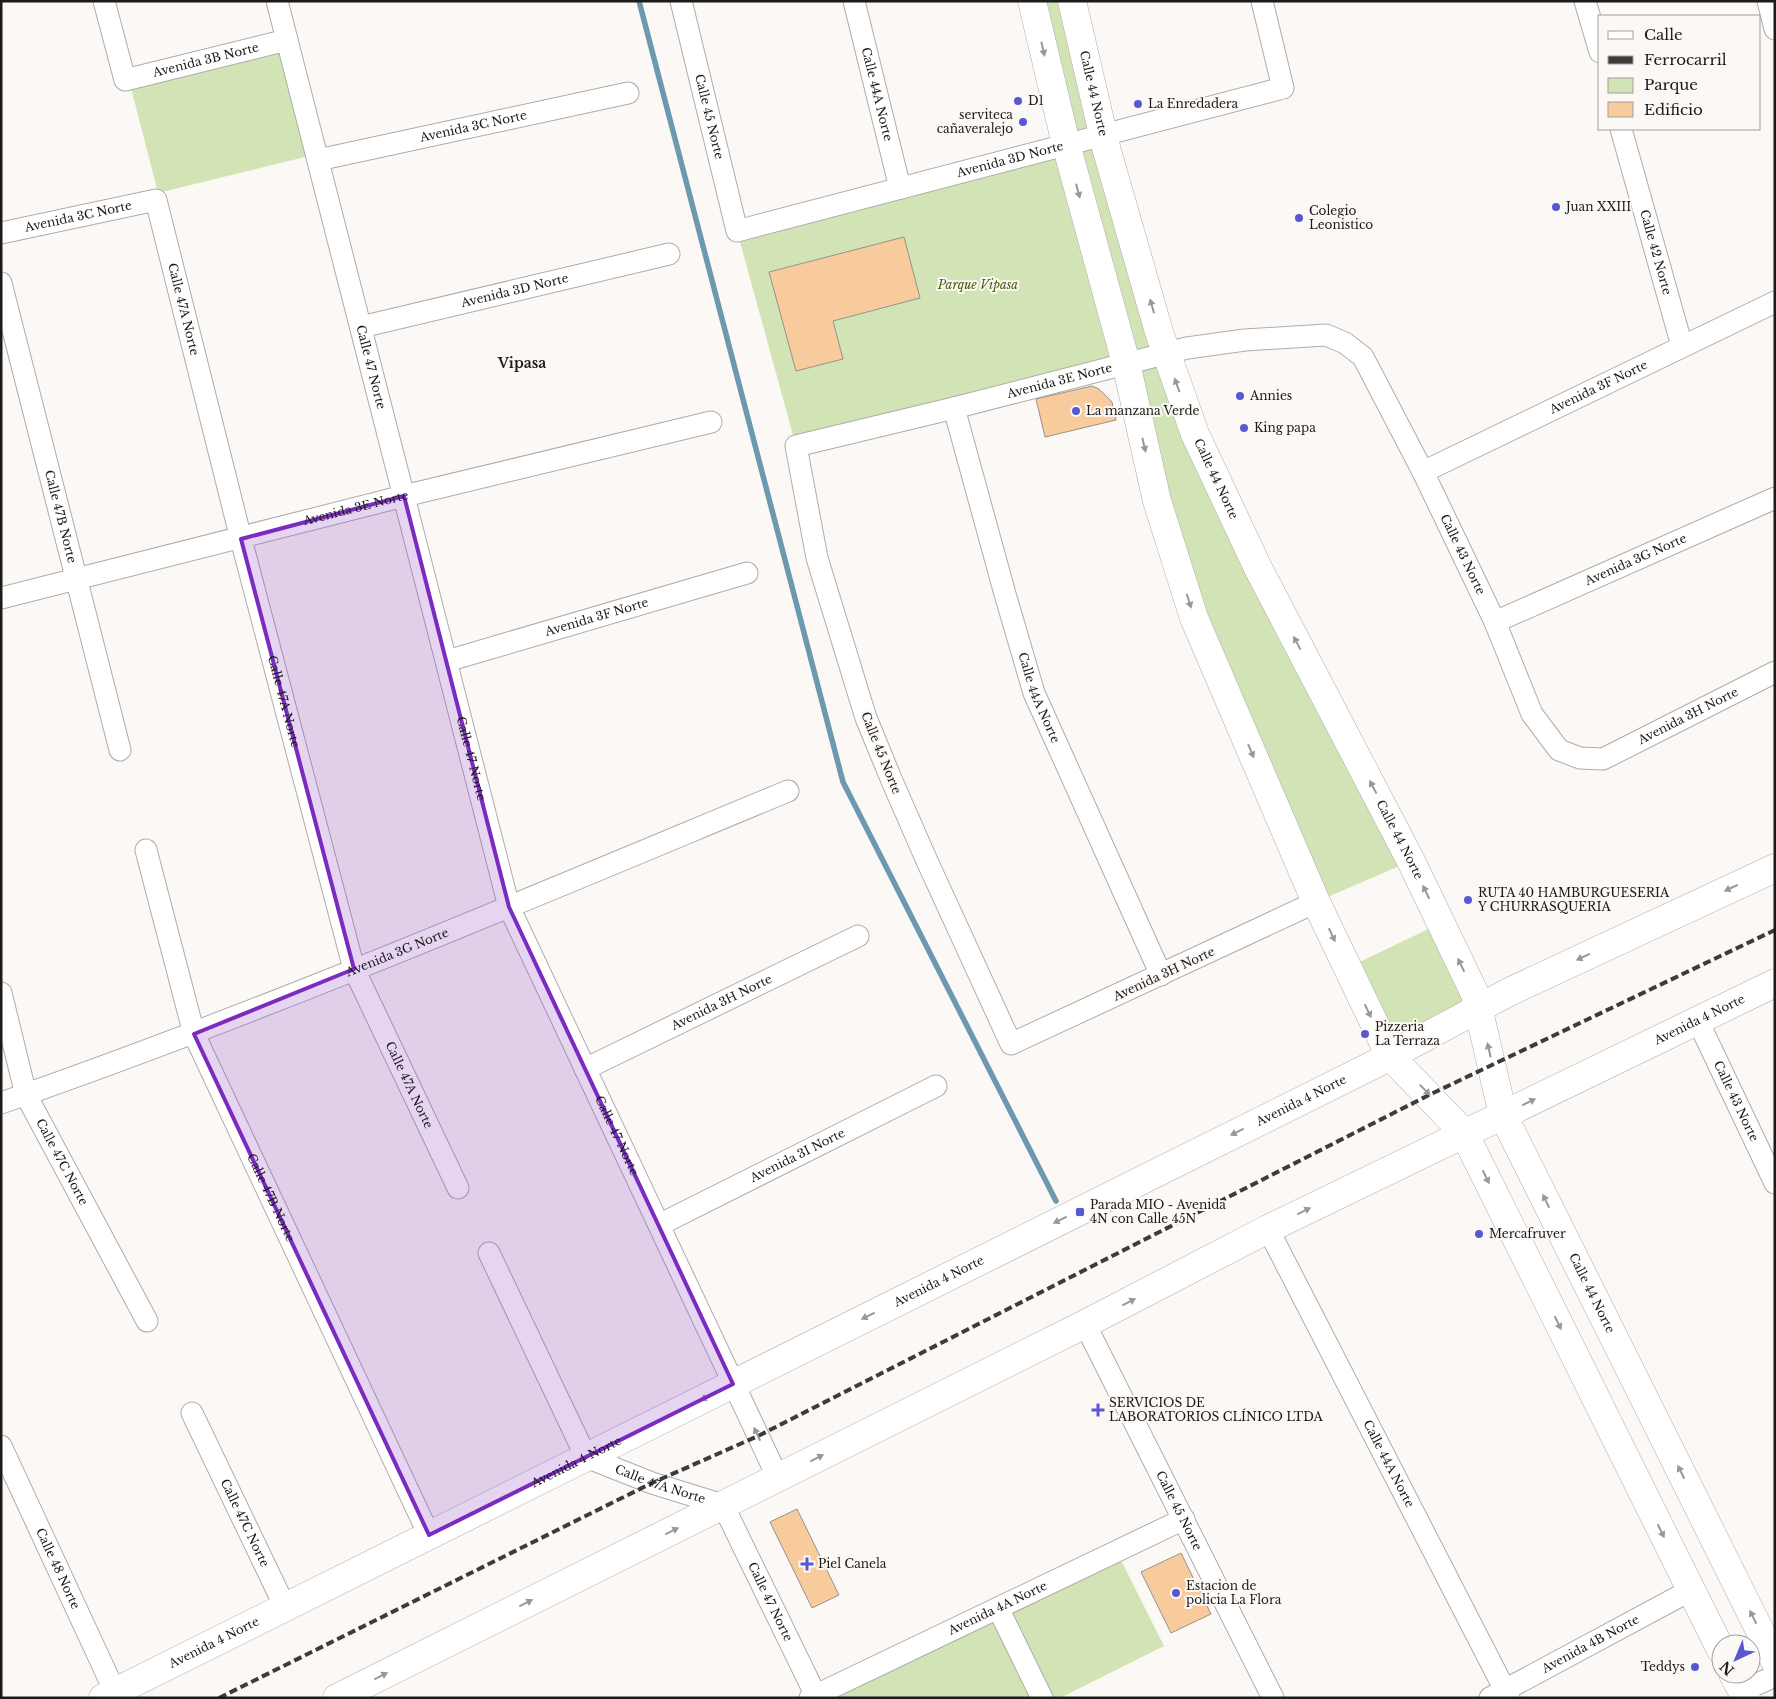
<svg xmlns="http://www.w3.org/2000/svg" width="1776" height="1699" viewBox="0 0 1776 1699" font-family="'Libre Baskerville',serif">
  <rect width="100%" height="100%" fill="#fbf8f5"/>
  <g fill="#d2e4b6">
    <path d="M1032 1H1072L1159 332 1411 861 1316 902 1194 618 1126 364 796 446 737 231 1065 144Z"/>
    <path d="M284 44 313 155 158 193 130 84Z"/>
    <path d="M1441 923 1475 994 1390 1056 1347 968Z"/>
    <path d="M1119 1556 1164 1646 1060 1698H830Z"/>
  </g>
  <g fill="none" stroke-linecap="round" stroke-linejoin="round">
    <path stroke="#6c99af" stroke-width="5.5" d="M639 1 843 782 1056 1201"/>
  </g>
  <g fill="#f7cb9b" stroke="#959290">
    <path d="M904 237 920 298 833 321 843 359 796 371 769 272Z"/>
    <path d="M1092 386 1099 389 1112 402 1116 420 1045 437 1036 399Z"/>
    <path d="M797 1509 839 1595 812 1608 770 1522Z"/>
    <path d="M1181 1553 1211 1614 1171 1633 1141 1572Z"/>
  </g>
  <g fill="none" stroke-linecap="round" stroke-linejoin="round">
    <defs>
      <g id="street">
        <path id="s1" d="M104 1 125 80 287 40"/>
        <path id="s2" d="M277 1 509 907 778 1478"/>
        <path id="s3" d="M681 1 737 231 1283 88 1262 1"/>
        <path id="s4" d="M854 1 900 188"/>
        <path d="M1585 1 1600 52"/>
        <path d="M1768 1 1775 29"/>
        <path id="s5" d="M1621 129 1682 346"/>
        <path id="s6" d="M318 160 628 93"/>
        <path id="s7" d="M1 233 156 200 241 539 354 969 458 1188"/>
        <path id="s8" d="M1 283 120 750"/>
        <path id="s9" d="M361 327 669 254"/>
        <path id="s10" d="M954 408 1005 594 1034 693 1161 975"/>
        <path id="s11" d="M1423 472 1775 302"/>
        <path id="s12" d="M1 598 404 496 711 422"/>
        <path id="s13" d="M1495 622 1775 498"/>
        <path id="s14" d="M447 661 747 573"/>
        <path id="s15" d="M146 850 194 1034 429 1535"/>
        <path id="s16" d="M1316 902 1011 1044 927 861 892 781 866 718 817 558 796 446 954 408 1187 348 1245 340 1326 335 1345 343 1363 357 1423 472 1495 622 1532 714 1559 750 1580 758 1603 759 1775 672"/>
        <path id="s17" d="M1 993 26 1095 147 1321"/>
        <path id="s18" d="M1697 1019 1775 1183"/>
        <path id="s19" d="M585 1069 858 936"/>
        <path id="s20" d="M1 1103C268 1010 528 899 788 791"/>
        <path id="s21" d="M659 1225 936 1086"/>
        <path id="s22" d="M1268 1229 1509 1698"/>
        <path id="s23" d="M489 1253 586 1457 652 1483 723 1505 817 1698"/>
        <path id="s24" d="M1085 1324 1273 1698"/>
        <path id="s25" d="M192 1413 285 1607"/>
        <path id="s26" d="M1 1446 115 1692"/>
        <path d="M998 1608 1042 1698"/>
        <path d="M1742 1691 1775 1676"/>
        <path id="s27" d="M810 1698 1184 1519"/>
        <path id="s28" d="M1490 1698 1691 1590"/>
      </g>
      <g id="secondary">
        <path d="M1032 1 1066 144 1126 363 1157 501 1194 618 1316 902 1390 1056 1464 1133 1721 1650"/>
        <path id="s29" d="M1072 1 1107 151 1159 332 1195 434 1258 568 1411 861 1475 994 1503 1115 1775 1661"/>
        <path d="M1733 1674 1746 1698"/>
        <path id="s30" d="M103 1698 1377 1063 1509 992 1775 868"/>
        <path id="s31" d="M337 1698 1085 1324 1268 1229 1775 983"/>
      </g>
    </defs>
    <use href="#street" stroke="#afaca9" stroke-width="23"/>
    <use href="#secondary" stroke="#afaca9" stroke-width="29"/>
    <use href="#street" stroke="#fff" stroke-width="21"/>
    <use href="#secondary" stroke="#fff" stroke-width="28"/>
    <path stroke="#3d3c3a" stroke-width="4" stroke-dasharray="8 4" stroke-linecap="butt" d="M219 1698 652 1483 758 1436 1429 1095 1775 930"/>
  </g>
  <defs><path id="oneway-solid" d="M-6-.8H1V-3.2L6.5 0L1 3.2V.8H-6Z" transform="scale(1.25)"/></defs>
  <g fill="#999898">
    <use href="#oneway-solid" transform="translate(1043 49) rotate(77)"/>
    <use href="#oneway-solid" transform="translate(1078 191) rotate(75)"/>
    <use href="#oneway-solid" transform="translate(1152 306) rotate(-106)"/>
    <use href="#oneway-solid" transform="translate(1177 385) rotate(-110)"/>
    <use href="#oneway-solid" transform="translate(1144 445) rotate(77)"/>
    <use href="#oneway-solid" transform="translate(1189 601) rotate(72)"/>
    <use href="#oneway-solid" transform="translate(1297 643) rotate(-118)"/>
    <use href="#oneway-solid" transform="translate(1251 751) rotate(67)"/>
    <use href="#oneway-solid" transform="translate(1373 787) rotate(-118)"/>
    <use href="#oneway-solid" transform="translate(1731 888) rotate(155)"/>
    <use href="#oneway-solid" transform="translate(1426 892) rotate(-116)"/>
    <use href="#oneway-solid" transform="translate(1332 935) rotate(65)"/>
    <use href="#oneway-solid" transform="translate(1583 957) rotate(155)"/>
    <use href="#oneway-solid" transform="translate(1461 965) rotate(-116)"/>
    <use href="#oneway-solid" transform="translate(1368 1011) rotate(64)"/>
    <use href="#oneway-solid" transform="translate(1489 1050) rotate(-103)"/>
    <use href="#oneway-solid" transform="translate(1425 1090) rotate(46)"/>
    <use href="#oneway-solid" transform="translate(1529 1102) rotate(-26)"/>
    <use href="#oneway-solid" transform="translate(1237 1132) rotate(154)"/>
    <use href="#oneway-solid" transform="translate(1486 1177) rotate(64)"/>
    <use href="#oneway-solid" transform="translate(1546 1201) rotate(-116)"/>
    <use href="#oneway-solid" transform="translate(1304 1211) rotate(-26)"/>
    <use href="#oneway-solid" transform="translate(1060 1220) rotate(154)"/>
    <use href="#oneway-solid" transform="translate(1129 1302) rotate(-27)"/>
    <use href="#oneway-solid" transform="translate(868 1316) rotate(154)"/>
    <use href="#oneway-solid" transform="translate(1558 1323) rotate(64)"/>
    <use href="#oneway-solid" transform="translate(707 1397) rotate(154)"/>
    <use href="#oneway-solid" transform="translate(757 1434) rotate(-115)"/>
    <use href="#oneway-solid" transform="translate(817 1458) rotate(-27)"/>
    <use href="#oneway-solid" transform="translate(1681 1472) rotate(-116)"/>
    <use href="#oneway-solid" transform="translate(672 1531) rotate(-26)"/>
    <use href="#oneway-solid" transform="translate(1661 1531) rotate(64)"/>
    <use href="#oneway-solid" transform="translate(526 1603) rotate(-27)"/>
    <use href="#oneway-solid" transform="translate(1753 1617) rotate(-116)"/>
    <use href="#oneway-solid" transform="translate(381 1676) rotate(-27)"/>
  </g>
  <path fill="#7b2cbf" fill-opacity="0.2" stroke="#7b2cbf" stroke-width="4" stroke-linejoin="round" d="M404 496 509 907 733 1384 429 1535 194 1034 354 969 241 539Z"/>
  <g fill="#5958d0" stroke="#fbf8f5" stroke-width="2">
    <circle cx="1018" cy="101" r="5"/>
    <circle cx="1138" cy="104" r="5"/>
    <circle cx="1023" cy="122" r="5"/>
    <circle cx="1556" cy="207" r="5"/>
    <circle cx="1299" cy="218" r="5"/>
    <circle cx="1240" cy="396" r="5"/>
    <circle cx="1076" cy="411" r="5"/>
    <circle cx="1244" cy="428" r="5"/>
    <circle cx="1468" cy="900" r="5"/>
    <circle cx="1365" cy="1034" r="5"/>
    <rect x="1075" y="1207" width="10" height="10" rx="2.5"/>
    <circle cx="1479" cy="1234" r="5"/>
    <path d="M1095.5 1402.5h5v5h5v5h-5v5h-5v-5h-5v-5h5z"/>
    <path d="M804.5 1556.5h5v5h5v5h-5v5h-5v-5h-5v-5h5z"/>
    <circle cx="1176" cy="1593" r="5"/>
    <circle cx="1695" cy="1667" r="5"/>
  </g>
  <g text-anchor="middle" stroke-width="4" stroke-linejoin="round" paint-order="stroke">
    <g font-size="12" fill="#1c1b1a" stroke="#fbf8f5">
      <text dy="4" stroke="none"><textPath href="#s1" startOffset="165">Avenida 3B Norte</textPath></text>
      <text dy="4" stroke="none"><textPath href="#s29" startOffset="95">Calle 44 Norte</textPath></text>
      <text dy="4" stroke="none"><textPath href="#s4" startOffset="96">Calle 44A Norte</textPath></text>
      <text dy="4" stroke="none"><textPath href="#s3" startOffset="119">Calle 45 Norte</textPath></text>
      <text dy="4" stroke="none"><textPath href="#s6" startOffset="159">Avenida 3C Norte</textPath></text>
      <text dy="4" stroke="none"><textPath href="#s3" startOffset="519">Avenida 3D Norte</textPath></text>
      <text dy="4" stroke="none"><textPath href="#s7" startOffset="79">Avenida 3C Norte</textPath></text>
      <text dy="4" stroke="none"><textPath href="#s5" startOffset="128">Calle 42 Norte</textPath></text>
      <text dy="4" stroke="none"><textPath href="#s9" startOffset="158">Avenida 3D Norte</textPath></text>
      <text dy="4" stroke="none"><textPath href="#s7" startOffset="271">Calle 47A Norte</textPath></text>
      <text dy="4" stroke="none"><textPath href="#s2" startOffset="378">Calle 47 Norte</textPath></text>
      <text dy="4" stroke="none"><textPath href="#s16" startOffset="1246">Avenida 3E Norte</textPath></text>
      <text dy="4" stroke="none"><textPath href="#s11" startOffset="195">Avenida 3F Norte</textPath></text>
      <text dy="4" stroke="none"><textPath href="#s29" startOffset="500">Calle 44 Norte</textPath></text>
      <text dy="4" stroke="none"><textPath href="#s12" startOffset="366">Avenida 3E Norte</textPath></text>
      <text dy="4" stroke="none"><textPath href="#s8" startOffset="241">Calle 47B Norte</textPath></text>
      <text dy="4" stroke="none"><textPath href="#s16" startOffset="1782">Calle 43 Norte</textPath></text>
      <text dy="4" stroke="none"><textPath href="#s13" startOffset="154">Avenida 3G Norte</textPath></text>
      <text dy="4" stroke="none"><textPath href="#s14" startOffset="156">Avenida 3F Norte</textPath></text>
      <text dy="4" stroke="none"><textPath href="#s10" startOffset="302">Calle 44A Norte</textPath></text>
      <text dy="4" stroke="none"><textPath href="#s7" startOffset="676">Calle 47A Norte</textPath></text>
      <text dy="4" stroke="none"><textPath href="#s16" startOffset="2142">Avenida 3H Norte</textPath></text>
      <text transform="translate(881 753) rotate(68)" y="4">Calle 45 Norte</text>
      <text dy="4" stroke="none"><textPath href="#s2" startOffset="782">Calle 47 Norte</textPath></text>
      <text dy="4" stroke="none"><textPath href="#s29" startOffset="905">Calle 44 Norte</textPath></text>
      <text dy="4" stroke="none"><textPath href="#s20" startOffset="424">Avenida 3G Norte</textPath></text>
      <text transform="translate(1164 974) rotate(-25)" y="4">Avenida 3H Norte</text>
      <text dy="4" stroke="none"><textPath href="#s19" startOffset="152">Avenida 3H Norte</textPath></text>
      <text dy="4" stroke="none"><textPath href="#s31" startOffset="1522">Avenida 4 Norte</textPath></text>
      <text dy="4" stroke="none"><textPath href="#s7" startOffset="1081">Calle 47A Norte</textPath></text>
      <text dy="4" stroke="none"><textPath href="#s30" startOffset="1339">Avenida 4 Norte</textPath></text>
      <text dy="4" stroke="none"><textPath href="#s18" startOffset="91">Calle 43 Norte</textPath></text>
      <text dy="4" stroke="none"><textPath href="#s2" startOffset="1188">Calle 47 Norte</textPath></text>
      <text dy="4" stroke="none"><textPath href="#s21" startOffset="155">Avenida 3I Norte</textPath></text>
      <text dy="4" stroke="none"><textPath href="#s17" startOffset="181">Calle 47C Norte</textPath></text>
      <text dy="4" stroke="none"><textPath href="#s15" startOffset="371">Calle 47B Norte</textPath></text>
      <text dy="4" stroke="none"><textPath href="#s30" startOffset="934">Avenida 4 Norte</textPath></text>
      <text dy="4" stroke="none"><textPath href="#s29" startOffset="1400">Calle 44 Norte</textPath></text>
      <text dy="4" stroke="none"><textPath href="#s30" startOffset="529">Avenida 4 Norte</textPath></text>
      <text dy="4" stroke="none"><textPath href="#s22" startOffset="264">Calle 44A Norte</textPath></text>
      <text dy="4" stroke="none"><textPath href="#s23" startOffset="305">Calle 47A Norte</textPath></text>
      <text dy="4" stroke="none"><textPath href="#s24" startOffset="209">Calle 45 Norte</textPath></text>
      <text dy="4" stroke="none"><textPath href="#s25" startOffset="122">Calle 47C Norte</textPath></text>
      <text dy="4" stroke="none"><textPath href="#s26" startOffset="135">Calle 48 Norte</textPath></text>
      <text dy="4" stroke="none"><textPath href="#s23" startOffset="479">Calle 47 Norte</textPath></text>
      <text dy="4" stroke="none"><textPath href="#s27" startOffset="208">Avenida 4A Norte</textPath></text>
      <text dy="4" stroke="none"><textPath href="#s30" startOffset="124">Avenida 4 Norte</textPath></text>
      <text dy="4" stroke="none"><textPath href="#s28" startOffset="114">Avenida 4B Norte</textPath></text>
    </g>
    <g font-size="12" fill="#1c1b1a" stroke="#fbf8f5" text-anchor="start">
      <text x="1028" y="105">D1</text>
      <text x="1148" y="108">La Enredadera</text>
      <text x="1013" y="119" text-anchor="end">serviteca<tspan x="1013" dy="14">cañaveralejo</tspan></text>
      <text x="1566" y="211">Juan XXIII</text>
      <text x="1309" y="215">Colegio<tspan x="1309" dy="14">Leonistico</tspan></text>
      <text x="1250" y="400">Annies</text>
      <text x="1086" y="415">La manzana Verde</text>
      <text x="1254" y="432">King papa</text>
      <text x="1478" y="897">RUTA 40 HAMBURGUESERIA<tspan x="1478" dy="14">Y CHURRASQUERIA</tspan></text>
      <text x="1375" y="1031">Pizzeria<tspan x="1375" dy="14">La Terraza</tspan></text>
      <text x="1090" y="1209">Parada MIO - Avenida<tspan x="1090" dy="14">4N con Calle 45N</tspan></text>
      <text x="1489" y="1238">Mercafruver</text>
      <text x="1109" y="1407">SERVICIOS DE<tspan x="1109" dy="14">LABORATORIOS CLÍNICO LTDA</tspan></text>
      <text x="818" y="1568">Piel Canela</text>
      <text x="1186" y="1590">Estacion de<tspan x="1186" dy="14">policia La Flora</tspan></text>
      <text x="1685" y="1671" text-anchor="end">Teddys</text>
    </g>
    <g font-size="12" font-style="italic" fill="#475e05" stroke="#fbf8f5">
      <text x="978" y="289">Parque Vipasa</text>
    </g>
    <g font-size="14" font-weight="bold" fill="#1c1b1a" stroke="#fbf8f5">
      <text x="522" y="368">Vipasa</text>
    </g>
  </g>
  <rect width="1776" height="1699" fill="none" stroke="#1c1b1a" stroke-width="5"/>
  <rect x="1598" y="15" width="162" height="115" fill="#fbf8f5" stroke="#a2a09d"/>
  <rect x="1608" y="31" width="25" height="8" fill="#ffffff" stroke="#a2a09d"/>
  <text x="1644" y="40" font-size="15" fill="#1c1b1a">Calle</text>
  <rect x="1608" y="56" width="25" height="8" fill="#3d3c3a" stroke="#a2a09d"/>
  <text x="1644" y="65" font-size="15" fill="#1c1b1a">Ferrocarril</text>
  <rect x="1608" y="78" width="25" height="15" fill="#d2e4b6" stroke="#a2a09d"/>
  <text x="1644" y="90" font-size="15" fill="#1c1b1a">Parque</text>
  <rect x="1608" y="102" width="25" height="15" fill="#f7cb9b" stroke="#a2a09d"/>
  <text x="1644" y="115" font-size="15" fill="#1c1b1a">Edificio</text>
  <g transform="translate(1736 1659) rotate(224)"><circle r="24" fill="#fbf8f5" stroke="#a2a09d"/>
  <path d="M0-4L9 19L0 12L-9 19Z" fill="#5958d0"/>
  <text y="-8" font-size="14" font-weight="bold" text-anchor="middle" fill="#1c1b1a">N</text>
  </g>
</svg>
